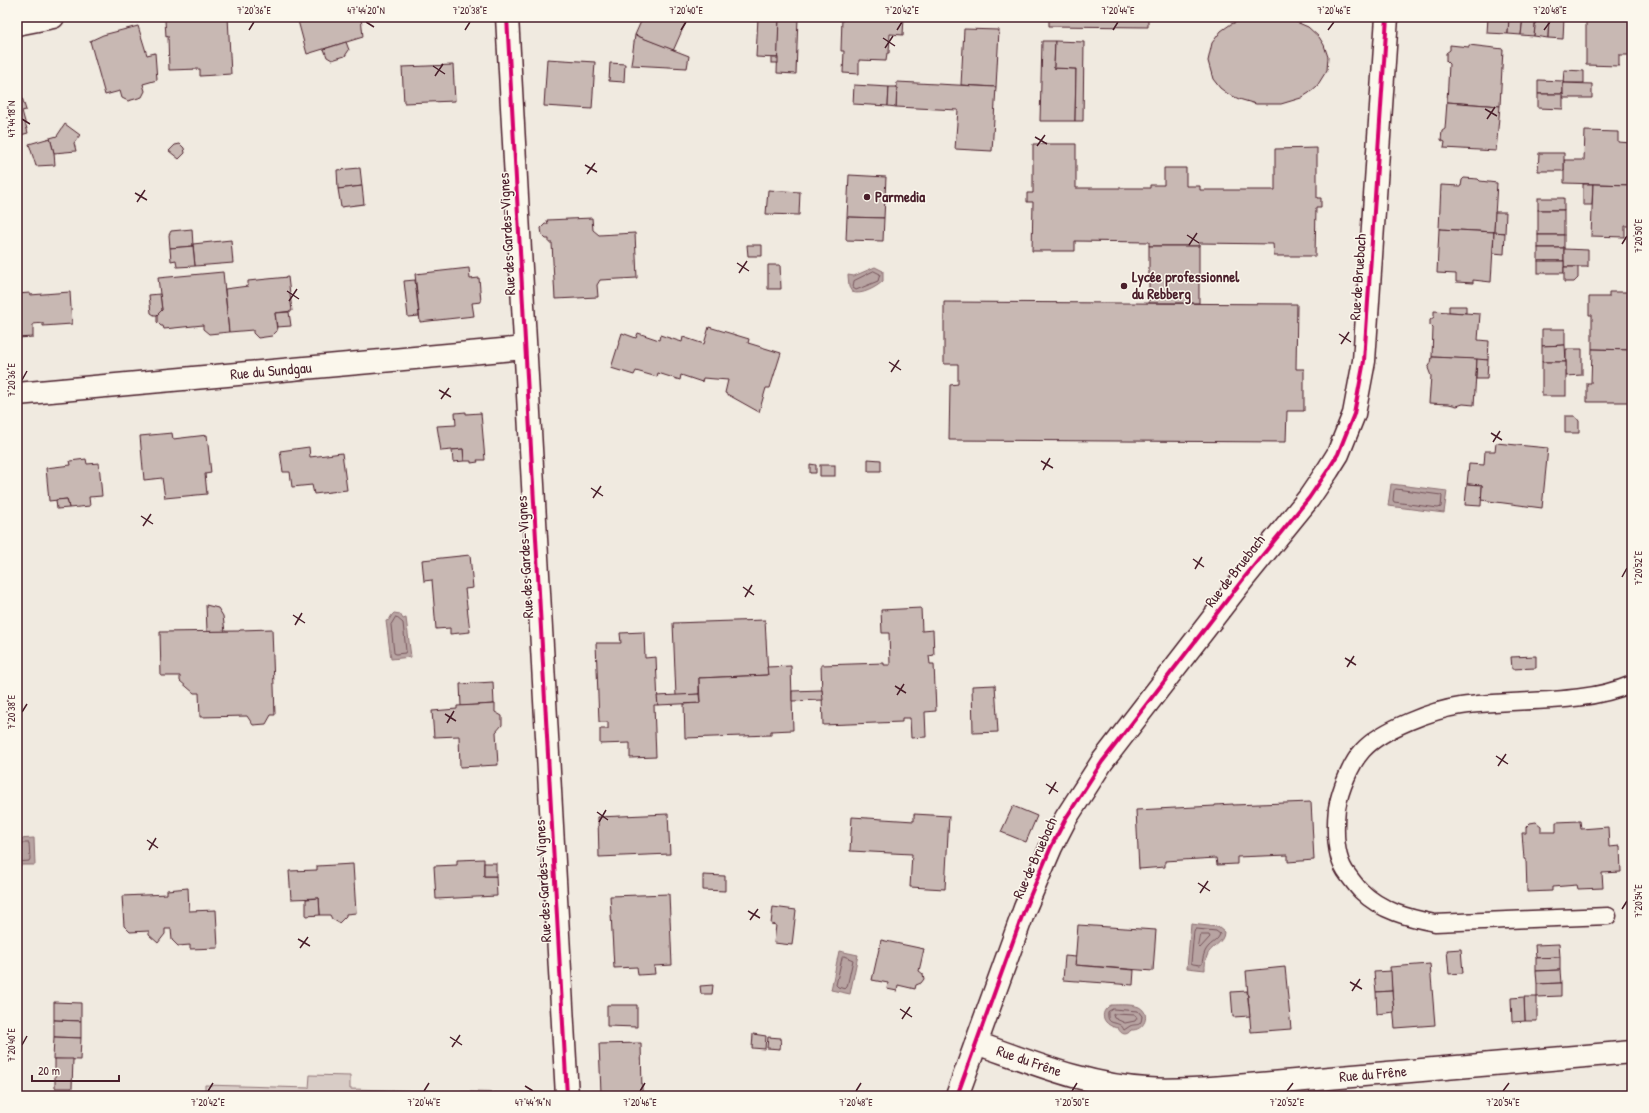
<svg xmlns="http://www.w3.org/2000/svg" width="1649" height="1113" viewBox="0 0 1649 1113" font-family="'Patrick Hand',sans-serif">
  <rect width="100%" height="100%" fill="#f0eae0"/>
  <filter id="ink" filterUnits="userSpaceOnUse"><feTurbulence type="fractalNoise" baseFrequency=".025" numOctaves="2"/><feDisplacementMap in="SourceGraphic" scale="8" xChannelSelector="R" yChannelSelector="G"/><feConvolveMatrix kernelMatrix="1 2 1 2 8 2 1 2 1" color-interpolation-filters="sRGB"/></filter>
  <g filter="url(#ink)">
    <path fill="#d8ccc6" stroke="#917678" d="M310 1075 350 1076V1089L514 1093 524 1096H205V1085L309 1088Z"/>
    <g fill="#b8a4a2" stroke="#8c6f72">
      <path d="M875 267 883 271V281C877 287 861 296 852 292L849 287 848 275 854 276Z"/>
      <path d="M1391 484 1447 491 1444 513 1388 506Z"/>
      <path d="M394 613 400 614 403 619 406 618 411 657 391 659 386 621 389 620 392 615Z"/>
      <path d="M34 838 35 865H17V839Z"/>
      <path d="M1191 924 1218 927 1224 932C1224 944 1210 946 1207 956 1205 960 1205 966 1205 970L1187 968Z"/>
      <path d="M839 951 858 955 850 994 831 990Z"/>
      <path d="M1111 1005C1119 1005 1132 1004 1139 1007 1152 1014 1144 1031 1131 1030 1127 1036 1121 1035 1118 1028 1104 1026 1097 1013 1111 1005Z"/>
    </g>
    <g fill="none" stroke-linecap="round" stroke-linejoin="round">
      <g stroke="#76545b" stroke-width="1">
        <path d="M874 271 880 274 878 281 856 290 853 288 854 281Z"/>
        <path d="M1396 489 1441 495 1442 496 1441 507 1438 508 1394 502 1393 500 1394 491Z"/>
        <path d="M396 617 403 623 406 651 405 653 396 654 394 653 391 625Z"/>
        <path d="M17 843H29L30 859 29 861 17 862"/>
        <path d="M1197 929 1216 931 1220 934C1218 940 1213 942 1209 946 1204 951 1203 957 1202 964L1200 965 1193 964 1191 963 1194 931Z"/>
        <path d="M1200 935H1209L1210 937 1200 948 1198 946Z"/>
        <path d="M844 956 853 960 847 987 845 989 838 987 836 985 842 958Z"/>
        <path d="M1113 1009 1138 1011 1142 1016C1141 1028 1137 1023 1130 1026 1128 1027 1126 1029 1124 1030 1123 1028 1122 1026 1120 1025 1113 1021 1107 1025 1108 1012Z"/>
        <path d="M1115 1014 1135 1015 1137 1018 1135 1021 1125 1023 1114 1018 1113 1015Z"/>
      </g>
    </g>
    <g fill="#c8b8b3" stroke="#4a1f2b">
      <path d="M167 17H228L231 74 200 76V69L169 70 168 36 166 37 165 20Z"/>
      <path d="M297 17H361L363 37 307 54Z"/>
      <path d="M643 17H688L673 51 635 35Z"/>
      <path d="M758 17H779L778 58 756 57Z"/>
      <path d="M779 17H798L796 74 777 73Z"/>
      <path d="M842 17H904L903 35 890 34 889 53H887L886 61 859 60V74L843 73 844 51H841Z"/>
      <path d="M1049 17H1148V27L1049 26Z"/>
      <path d="M1250 17H1285L1308 27 1319 37 1324 45 1328 57 1327 70 1317 86 1309 93 1301 98 1281 104H1256L1239 99 1228 94 1220 88 1213 79 1208 61 1212 43 1221 31 1231 24Z"/>
      <path d="M1488 17H1509L1508 34 1487 33Z"/>
      <path d="M1509 17H1523L1521 35 1508 34Z"/>
      <path d="M1523 17H1536L1534 36 1521 35Z"/>
      <path d="M1536 17H1549L1548 38 1534 36Z"/>
      <path d="M1549 17H1564L1563 39 1548 38Z"/>
      <path d="M1586 17H1632V55H1619V66L1586 65Z"/>
      <path d="M138 26 147 55 155 53 157 80 143 84 145 91 142 97 128 101 122 98 120 91 105 95 90 41 103 35Z"/>
      <path d="M964 29 999 30 996 87 961 85Z"/>
      <path d="M635 35 689 56 687 68 631 65Z"/>
      <path d="M1042 41H1055L1054 68 1076 69 1075 121H1040Z"/>
      <path d="M1055 41 1084 42 1083 121H1075L1076 69 1054 68Z"/>
      <path d="M346 42 349 50 345 56 332 60 327 57 324 49Z"/>
      <path d="M1450 45 1469 47V45L1503 49 1500 106 1447 102 1449 64 1446 61V53L1450 50Z"/>
      <rect x="771" y="58" width="7" height="5"/>
      <path d="M547 59 595 62 592 109 544 106Z"/>
      <path d="M610 63 625 64 624 82 609 81Z"/>
      <path d="M453 65 455 101 404 103 402 67Z"/>
      <path d="M1564 70 1584 71V83H1563Z"/>
      <path d="M1538 80 1563 81V94H1538Z"/>
      <path d="M897 82 996 87 992 151 955 149 958 110 896 107Z"/>
      <path d="M1563 83 1592 84V98H1563Z"/>
      <path d="M854 85 889 87 888 106 853 104Z"/>
      <path d="M889 87H897L896 107 888 106Z"/>
      <path d="M17 88V89L19 88 26 110 22 111 28 133 17 136Z"/>
      <path d="M1538 94H1563V109L1538 108Z"/>
      <path d="M1447 102 1500 106 1496 151 1444 148 1445 142 1441 140 1442 131 1445 129Z"/>
      <path d="M65 124 80 135 74 143 76 151 54 153 50 138 57 136Z"/>
      <path d="M1585 131 1618 132V142L1632 143V185L1564 183V160H1584Z"/>
      <path d="M50 138 54 153 55 165 36 166 29 144Z"/>
      <path d="M180 144 184 148 185 153 179 159 169 151 175 145Z"/>
      <path d="M1033 144H1076V188H1150V185H1164V168H1186V186H1200V190H1275V149L1317 148V198H1321V207H1316L1315 256H1274L1273 244 1199 243V246H1149V242L1075 241V251H1032L1033 202H1027V193H1033Z"/>
      <path d="M1539 153H1564V171H1538Z"/>
      <path d="M360 168 362 186 338 189 337 170Z"/>
      <path d="M849 175 886 177 884 218 847 217Z"/>
      <path d="M1464 178 1478 179 1480 181 1497 183 1494 232 1439 229 1441 185 1461 186 1462 180Z"/>
      <path d="M1583 184H1593L1592 205H1583Z"/>
      <path d="M1593 184 1632 185V226H1625V237L1591 236Z"/>
      <path d="M362 186 364 204 341 207 338 189Z"/>
      <path d="M768 190 800 192 799 215 766 214Z"/>
      <rect x="1538" y="198" width="26" height="12"/>
      <rect x="1538" y="210" width="26" height="25"/>
      <path d="M1495 212H1506L1505 233 1494 232Z"/>
      <path d="M847 217 884 218 883 241 846 240Z"/>
      <path d="M592 218 593 230 599 235 635 233 637 278 600 280 597 285 598 297 555 299 552 243H549V239H546L542 235 541 228 545 224H548L547 220Z"/>
      <path d="M192 229 193 246 170 248 169 235 171 231Z"/>
      <path d="M1439 229 1494 232 1491 282 1473 280V283L1456 282V274L1437 273Z"/>
      <path d="M1494 232 1505 233 1504 254 1493 253Z"/>
      <rect x="1538" y="235" width="26" height="13"/>
      <path d="M231 240 233 263 195 266 193 244Z"/>
      <path d="M747 245H762V256H748Z"/>
      <path d="M193 246 195 266 177 267 176 260 171 261 170 248Z"/>
      <rect x="1149" y="246" width="50" height="57"/>
      <rect x="1538" y="248" width="26" height="13"/>
      <path d="M1564 249 1588 250V267H1564Z"/>
      <rect x="1538" y="261" width="26" height="12"/>
      <path d="M768 265H780L781 289H768Z"/>
      <path d="M1564 267H1578V278L1574 282H1564Z"/>
      <path d="M469 268 470 279 479 278 481 302 472 303 474 316 420 322 415 274Z"/>
      <path d="M223 272 229 332 209 334 203 329V325L164 329 163 326H161L157 322V314L162 310 158 278Z"/>
      <path d="M288 277 292 311 275 313 277 331 272 336 258 338 253 333V330L229 332 225 289 248 286V281Z"/>
      <path d="M415 280 419 316 408 317 404 281Z"/>
      <path d="M70 292 72 324 43 326V323L33 324V337L17 338V294L30 293V295Z"/>
      <path d="M1609 292H1628V298H1632V350L1592 349V315H1589V297H1609Z"/>
      <path d="M160 294 162 310 157 315H154L151 313 149 295Z"/>
      <path d="M944 302 1297 304 1296 369H1304V411H1287L1286 442 949 440 950 385 958 384V364H944Z"/>
      <path d="M1449 306H1466V313L1449 312Z"/>
      <path d="M1434 311 1480 314 1478 340 1489 341 1488 360 1432 357 1433 328 1430 325V320L1434 317Z"/>
      <path d="M289 312 291 326 277 327 275 313Z"/>
      <path d="M709 327 749 339 748 343 781 353 770 388H766L759 412 725 393 728 380 703 378 702 382 681 375 680 380 658 373 657 377 636 371 634 375 611 368 622 333 636 338 638 333 659 340 660 335 682 342 683 337 704 344Z"/>
      <path d="M1542 329H1565V345L1542 346Z"/>
      <path d="M1565 345 1566 362H1542V346Z"/>
      <path d="M1566 349H1582V375L1566 376Z"/>
      <path d="M1592 349 1632 350V402H1587V383H1591Z"/>
      <path d="M1432 357 1477 359 1474 405 1463 404 1457 406 1449 404 1429 403 1431 376 1428 368 1431 363Z"/>
      <path d="M1477 359 1488 360 1487 379H1476Z"/>
      <rect x="1542" y="362" width="24" height="34"/>
      <path d="M466 412V414L481 413 485 460H477L478 462 471 463V461H464L463 449 441 451 437 426 456 425 455 413Z"/>
      <path d="M1565 416H1575L1579 421V433H1565Z"/>
      <path d="M172 433 173 439 207 435 211 473 205 474 207 494 165 498 162 478 144 480 140 436Z"/>
      <path d="M1496 443 1548 448 1542 508 1481 500 1482 485 1467 484 1469 464 1484 465 1485 451H1495Z"/>
      <path d="M309 447 310 457 342 453 347 490 314 494 312 485 292 487 290 472H283L280 451Z"/>
      <path d="M463 449 464 461 453 462 452 450Z"/>
      <path d="M86 459 87 464 99 463 102 496 89 497 90 506 69 508 67 499 49 501 46 468 71 465 70 461Z"/>
      <path d="M868 459 881 460V471H868Z"/>
      <path d="M810 464 816 465V473H810Z"/>
      <rect x="820" y="465" width="15" height="11"/>
      <path d="M1467 484 1482 485 1481 506 1465 505Z"/>
      <path d="M67 499 69 508 57 509 56 500Z"/>
      <path d="M470 555 473 588 465 589 470 632 450 634V628L436 629 432 580 424 581 422 560Z"/>
      <path d="M206 605 218 608 223 616 225 632H208L207 631Z"/>
      <path d="M921 608 922 631 933 630 934 655 929 656 930 664H934L936 711 925 712 926 737 911 738 910 718H902V722L823 725 821 665 884 663V665H890L889 633H882L881 610Z"/>
      <path d="M765 620 768 675 699 678V694L676 696 673 623Z"/>
      <path d="M272 629 275 715H271L266 724 253 725 247 716 200 717 199 693H194L180 681V676H161L160 632 239 631 240 630Z"/>
      <path d="M644 632 645 658 656 657 658 705H654L656 757 630 758V743L600 744V729H608V722H599L596 643H621L620 633Z"/>
      <path d="M1536 656V668L1512 669 1511 657Z"/>
      <path d="M791 666 793 730 771 731V735L685 738 684 704 700 703 699 678 768 675 767 667Z"/>
      <path d="M493 682 494 704 461 706 460 684Z"/>
      <path d="M995 685 998 732 973 733 972 686Z"/>
      <path d="M822 690 823 700 792 701V691Z"/>
      <path d="M699 694 700 703 658 705 657 696Z"/>
      <path d="M495 704V712L502 716V725L496 732 498 765 460 767 459 736 434 737 432 711 457 709V706Z"/>
      <path d="M1311 802 1314 860 1288 862V855L1237 857V864L1217 865 1216 858 1165 861V867L1139 869 1136 810 1215 806V805L1233 804V805Z"/>
      <path d="M1013 806 1037 816 1026 842 1001 832Z"/>
      <path d="M668 814 670 854 599 857 598 817Z"/>
      <path d="M914 814 949 816 945 889 910 887 912 854 850 851 852 817 914 821Z"/>
      <path d="M1580 821 1581 829 1608 827 1609 847 1620 846 1621 872 1602 873 1603 888 1578 889 1577 885 1552 887V891L1527 892 1526 859H1524L1522 833H1526V827L1530 823 1536 822 1541 826V832H1556V822Z"/>
      <path d="M484 859V876H496L497 896 436 899 434 866 457 865V860Z"/>
      <rect x="484" y="863" width="12" height="13"/>
      <path d="M353 864 356 913 346 914V916L339 923 332 919 330 915H320L319 898 291 899 289 871 317 870V866Z"/>
      <path d="M703 875 725 876V891L703 890Z"/>
      <path d="M188 888 189 911 216 910 218 948 190 949V945L178 946 172 940 171 929H165V934L158 943 149 935V931L130 932 124 926 122 896 167 894V890Z"/>
      <path d="M669 894 672 965 654 966 655 974 638 975 637 967 614 968 610 896Z"/>
      <path d="M319 898 320 915 306 916V899Z"/>
      <path d="M773 907 796 910 792 945 774 943 776 925 771 924Z"/>
      <path d="M1078 925 1156 930 1153 971 1075 965Z"/>
      <path d="M881 940 924 949 919 971 923 974 924 979 921 983 916 985 915 989 898 985 897 991 887 989 888 983 872 980Z"/>
      <path d="M1559 944 1560 957 1536 958 1535 945Z"/>
      <path d="M1461 949 1463 973 1449 974 1447 950Z"/>
      <path d="M1065 956 1076 957 1075 965 1134 970 1133 985 1063 980Z"/>
      <path d="M1560 957V970L1536 971V958Z"/>
      <path d="M1430 964 1435 1025 1395 1028 1390 967Z"/>
      <path d="M1285 967 1291 1029 1251 1032 1246 971Z"/>
      <path d="M1632 967V991L1629 986 1630 969Z"/>
      <path d="M1560 970 1561 983 1537 984 1536 971Z"/>
      <path d="M1391 971 1392 991 1376 992 1374 972Z"/>
      <path d="M1561 983V996L1537 997V984Z"/>
      <path d="M713 985 712 994H701L700 986Z"/>
      <path d="M1247 991 1250 1016 1233 1017 1231 992Z"/>
      <path d="M1392 991 1394 1012 1377 1014 1376 992Z"/>
      <path d="M1524 997H1537V1021H1525Z"/>
      <path d="M1524 997 1525 1021 1512 1022 1511 998Z"/>
      <path d="M54 1002 81 1003V1021L54 1020Z"/>
      <path d="M607 1005H637V1027L607 1026Z"/>
      <path d="M54 1020 81 1021V1038L54 1037Z"/>
      <path d="M753 1034 766 1036 765 1049 752 1048Z"/>
      <path d="M54 1037 81 1038 80 1060 53 1059Z"/>
      <path d="M768 1037 781 1038 780 1049 767 1048Z"/>
      <path d="M641 1043 642 1092 601 1093 599 1044Z"/>
      <path d="M55 1059H73L72 1088H55Z"/>
    </g>
    <g fill="none" stroke-linecap="round" stroke-linejoin="round">
      <defs>
        <path id="service" d="M1608 916 1435 923C1409 918 1381 911 1361 891 1356 886 1352 880 1348 875 1334 858 1335 828 1337 808 1340 790 1351 763 1363 750 1382 729 1433 710 1461 706 1517 698 1580 706 1632 684"/>
        <g id="minor">
          <path d="M507 17 567 1096"/>
          <path d="M17 24 53 17"/>
          <path d="M17 394 525 348"/>
          <path d="M976 1043C1031 1062 1088 1086 1147 1089 1172 1091 1198 1089 1224 1087L1632 1052"/>
          <path d="M957 1096 1025 908 1051 847 1066 818 1102 762 1244 578 1309 498 1328 470 1338 454 1354 414 1364 361 1387 17"/>
        </g>
      </defs>
      <use href="#service" stroke="#4a1f2b" stroke-width="19"/>
      <use href="#minor" stroke="#4a1f2b" stroke-width="25"/>
      <use href="#service" stroke="#fbf7ec" stroke-width="16"/>
      <use href="#minor" stroke="#fbf7ec" stroke-width="22"/>
      <defs>
        <g id="cycleway">
          <path d="M507 17 567 1096"/>
          <path d="M957 1096 1025 908 1051 847 1066 818 1102 762 1244 578 1309 498 1328 470 1338 454 1354 414 1364 361 1387 17"/>
        </g>
      </defs>
      <use href="#cycleway" stroke="#fbf7ec" stroke-width="6"/>
      <use href="#cycleway" stroke="#d6006c" stroke-width="4"/>
    </g>
  </g>
  <path fill="none" stroke="#4a1f2b" stroke-width="1.5" d="M366 22 374 27M249 30 254 22M465 30 470 22M681 30 686 22M897 30 902 22M1113 30 1118 22M1328 30 1334 22M1544 30 1550 22M883 38 895 46M885 48 893 36M433 66 445 74M435 76 443 64M1485 109 1497 116M22 119 30 124M1487 119 1495 107M1035 137 1047 144M1037 146 1045 135M585 165 597 172M587 174 595 163M135 193 147 200M137 202 145 190M1187 235 1199 243M1622 244 1627 236M1189 245 1197 233M737 263 749 271M739 273 747 261M287 291 299 299M289 301 297 289M1339 334 1351 342M1341 344 1349 332M889 362 901 370M891 372 899 360M22 380 27 371M439 390 451 397M441 399 449 388M1491 433 1502 440M1493 442 1500 431M1041 461 1053 468M1043 470 1050 458M591 488 603 496M593 498 601 486M141 516 153 524M143 526 151 514M1193 559 1204 567M1195 569 1202 557M1622 577 1627 568M743 587 754 595M745 597 752 585M293 615 305 623M295 625 302 613M1345 658 1356 665M1347 667 1354 656M895 686 906 693M897 695 904 684M22 712 27 704M445 714 456 721M447 723 454 711M1496 756 1508 764M1498 766 1506 754M1046 784 1058 792M1049 794 1056 782M597 812 608 820M599 822 606 810M147 840 158 848M149 850 156 838M1198 883 1210 891M1200 893 1208 881M1622 909 1627 901M748 911 760 918M750 920 758 909M298 939 310 946M300 948 308 937M1350 982 1362 989M1352 991 1360 979M900 1009 912 1017M902 1019 910 1007M450 1037 462 1045M22 1045 27 1036M452 1047 460 1035M525 1086 533 1091M208 1091 213 1083M424 1091 429 1083M640 1091 645 1083M856 1091 861 1083M1072 1091 1077 1083M1287 1091 1293 1083M1503 1091 1509 1083"/>
  <g fill="#4a1f2b" stroke="#fbf7ec" stroke-width="1.5">
    <circle cx="867" cy="197" r="4"/>
    <circle cx="1124" cy="286" r="4"/>
  </g>
  <g text-anchor="middle" stroke-width="3" stroke-linejoin="round" paint-order="stroke">
    <g font-size="15" font-weight="bold" fill="#4a1f2b" stroke="#fbf7ec" text-anchor="start">
      <text x="875" y="202">Parmedia</text>
      <text x="1132" y="282">Lycée professionnel<tspan x="1132" dy="17">du Rebberg</tspan></text>
    </g>
    <g font-size="15" fill="#4a1f2b" stroke="#fbf7ec">
      <text transform="translate(507 234) rotate(-93)" y="5">Rue des Gardes-Vignes</text>
      <text transform="translate(1358 277) rotate(-86)" y="5">Rue de Bruebach</text>
      <text transform="translate(271 371) rotate(-5)" y="5">Rue du Sundgau</text>
      <text transform="translate(525 557) rotate(-93)" y="5">Rue des Gardes-Vignes</text>
      <text transform="translate(1235 571) rotate(-52)" y="5">Rue de Bruebach</text>
      <text transform="translate(1035 858) rotate(-66)" y="5">Rue de Bruebach</text>
      <text transform="translate(543 881) rotate(-93)" y="5">Rue des Gardes-Vignes</text>
      <text transform="translate(1029 1061) rotate(19)" y="5">Rue du Frêne</text>
      <text transform="translate(1373 1074) rotate(-5)" y="5">Rue du Frêne</text>
    </g>
  </g>
  <rect width="1649" height="1113" fill="none" stroke="#fbf7ec" stroke-width="44"/>
  <path d="M32 1075v6h87v-6" fill="none" stroke="#4a1f2b" stroke-width="2"/>
  <text x="38" y="1075" font-size="12" fill="#4a1f2b" stroke="#fbf7ec" stroke-width="3" paint-order="stroke">20 m</text>
  <rect x="22" y="22" width="1605" height="1069" fill="none" stroke="#4a1f2b" stroke-width="1.5"/>
  <g font-size="10" text-anchor="middle" fill="#4a1f2b">
    <text x="254" y="14">7°20'36"E</text>
    <text x="366" y="14">47°44'20"N</text>
    <text x="470" y="14">7°20'38"E</text>
    <text x="686" y="14">7°20'40"E</text>
    <text x="902" y="14">7°20'42"E</text>
    <text x="1118" y="14">7°20'44"E</text>
    <text x="1334" y="14">7°20'46"E</text>
    <text x="1550" y="14">7°20'48"E</text>
    <text transform="translate(11 119) rotate(-90)" y="4">47°44'18"N</text>
    <text transform="translate(1638 236) rotate(-90)" y="4">7°20'50"E</text>
    <text transform="translate(11 380) rotate(-90)" y="4">7°20'36"E</text>
    <text transform="translate(1638 568) rotate(-90)" y="4">7°20'52"E</text>
    <text transform="translate(11 712) rotate(-90)" y="4">7°20'38"E</text>
    <text transform="translate(1638 901) rotate(-90)" y="4">7°20'54"E</text>
    <text transform="translate(11 1045) rotate(-90)" y="4">7°20'40"E</text>
    <text x="208" y="1106">7°20'42"E</text>
    <text x="424" y="1106">7°20'44"E</text>
    <text x="533" y="1106">47°44'14"N</text>
    <text x="640" y="1106">7°20'46"E</text>
    <text x="856" y="1106">7°20'48"E</text>
    <text x="1072" y="1106">7°20'50"E</text>
    <text x="1287" y="1106">7°20'52"E</text>
    <text x="1503" y="1106">7°20'54"E</text>
  </g>
</svg>
